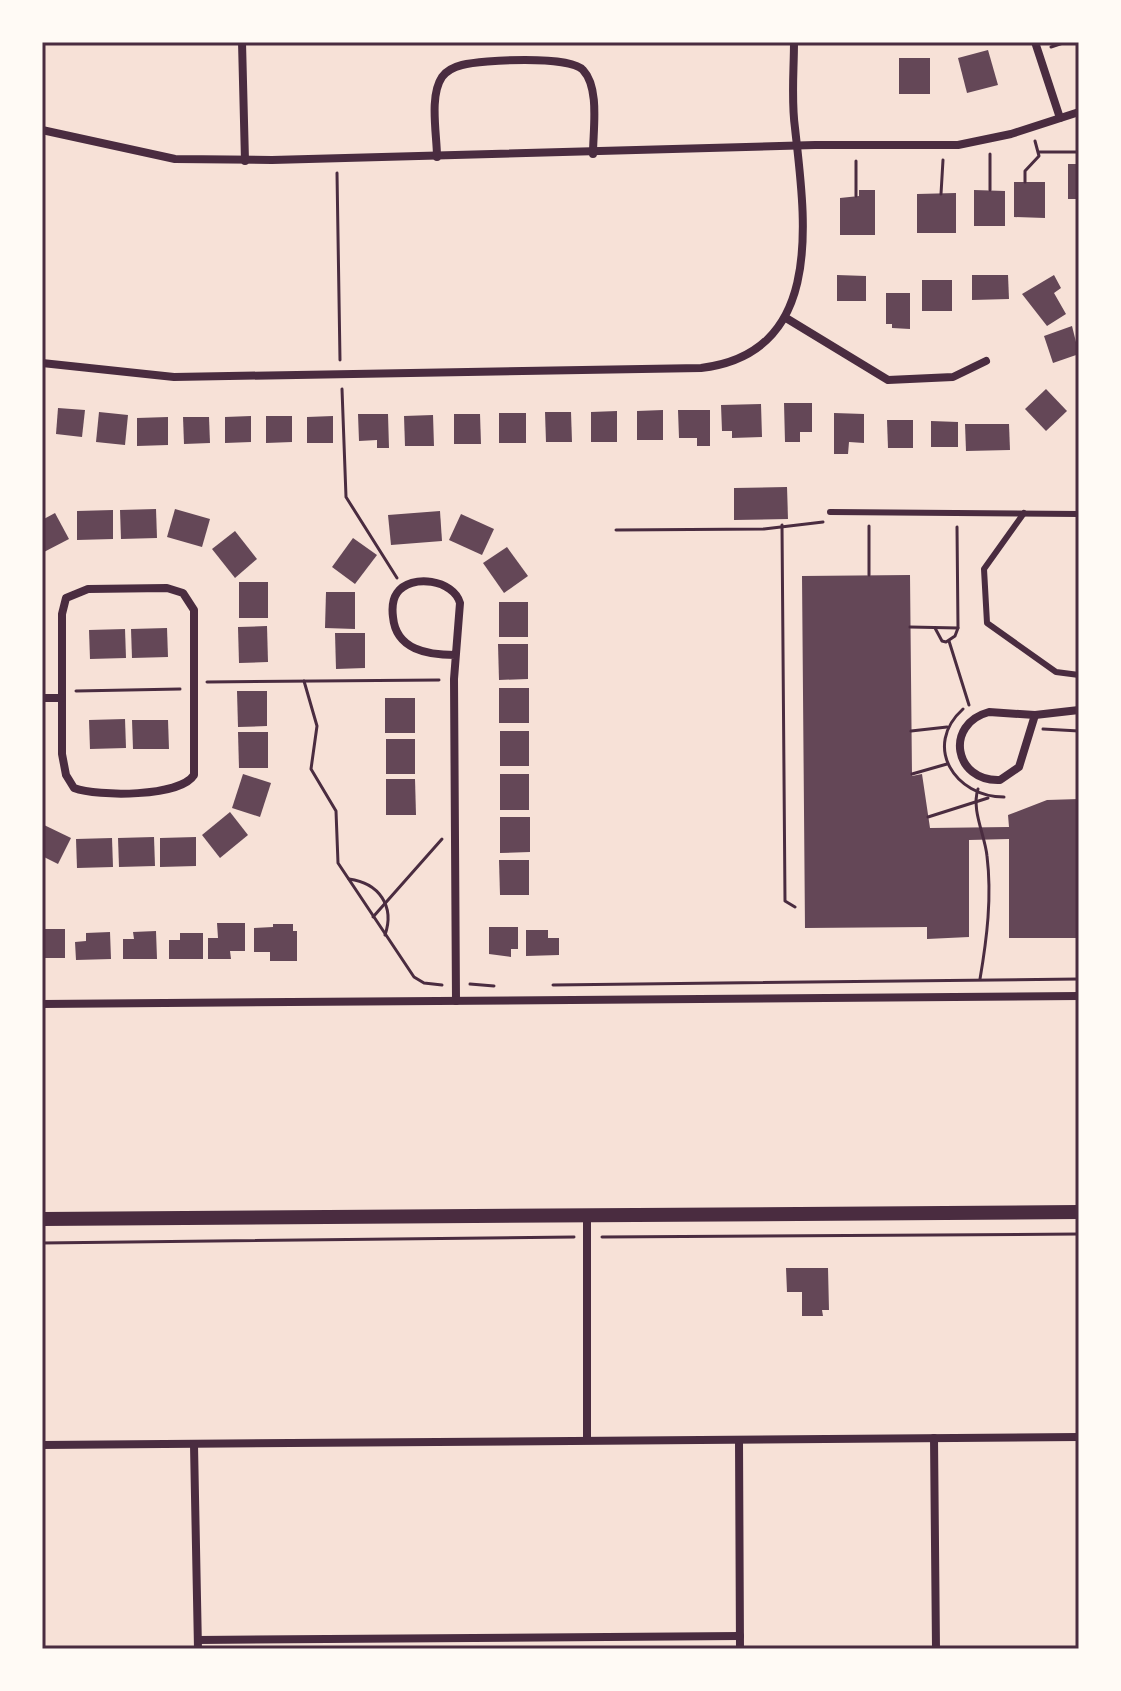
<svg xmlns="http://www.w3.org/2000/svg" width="1121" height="1691" viewBox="0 0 1121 1691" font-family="'Archivo Narrow',sans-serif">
  <rect width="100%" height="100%" fill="#f7e1d7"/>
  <g fill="#644757">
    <path d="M988 50 998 85 967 93 958 58Z"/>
    <rect x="899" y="58" width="31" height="36"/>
    <rect x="1068" y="164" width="11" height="35"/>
    <path d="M1014 182H1045V218L1014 217Z"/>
    <path d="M859 190H875V235H840V198L859 196Z"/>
    <path d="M974 190 1005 191V226H974Z"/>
    <path d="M956 193V233H917V194Z"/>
    <path d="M837 275 866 276V301H837Z"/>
    <path d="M972 275H1008L1009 299 972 300Z"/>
    <path d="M1054 275 1061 288 1054 293 1066 314 1047 326 1022 294Z"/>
    <rect x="922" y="280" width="30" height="31"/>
    <path d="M886 293H910V329L892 328V324H886Z"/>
    <path d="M1072 326 1079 354 1053 363 1044 336Z"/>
    <path d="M1046 389 1067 411 1046 431 1025 409Z"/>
    <path d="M784 403H812V432H800V442H785Z"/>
    <path d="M761 404 762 437 732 438V431H722L721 405Z"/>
    <path d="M58 408 85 410 82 437 56 434Z"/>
    <path d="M663 410V440H637V411Z"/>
    <path d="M678 410H710V446H697V438H679Z"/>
    <path d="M617 411V442H591V412Z"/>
    <path d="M99 412 128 415 125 445 96 442Z"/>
    <path d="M545 412H571L572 442H546Z"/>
    <rect x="499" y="413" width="27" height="30"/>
    <path d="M834 413 864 414V443L849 442 848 454H834Z"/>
    <path d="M358 414H388L389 448H377V440L359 441Z"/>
    <path d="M454 414H480L481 444H454Z"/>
    <path d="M433 415 434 446H405L404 416Z"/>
    <path d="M251 416V442L225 443V417Z"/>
    <path d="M266 416H292V442L266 443Z"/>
    <path d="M333 416V443H307V417Z"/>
    <path d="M168 417V445L137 446V418Z"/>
    <path d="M183 417H209L210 443 184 444Z"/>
    <path d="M887 420H913V448H888Z"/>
    <path d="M931 421 958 422V447H931Z"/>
    <path d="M965 424H1009L1010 450 966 451Z"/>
    <path d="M787 487 788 519 734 520V488Z"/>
    <path d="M156 509 157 538 121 539 120 510Z"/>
    <path d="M175 509 210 519 202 547 167 537Z"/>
    <path d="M113 510V539L77 540V511Z"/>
    <path d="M440 511 442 541 391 545 388 515Z"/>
    <path d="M55 513 69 539 42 553V520Z"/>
    <path d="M461 514 494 529 482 555 449 540Z"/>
    <path d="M235 531 257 559 235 578 212 549Z"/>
    <path d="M353 538 377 555 355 584 332 567Z"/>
    <path d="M507 547 528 576 504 593 483 563Z"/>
    <path d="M910 575 912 776 922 774 930 828 1009 827 1008 815 1047 800 1079 799V938H1009V839L969 840V937L927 939V927L805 928 802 576Z"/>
    <rect x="239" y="582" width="29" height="36"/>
    <path d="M326 592H355V629L325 628Z"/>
    <rect x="499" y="602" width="29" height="35"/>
    <path d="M267 626 268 662 239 663 238 627Z"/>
    <path d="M167 628 168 657 132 658 131 629Z"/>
    <path d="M125 629 126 658 90 659 89 630Z"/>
    <path d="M335 633H365V668L336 669Z"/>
    <path d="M498 644H528V679L499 680Z"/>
    <rect x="499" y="688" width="30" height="35"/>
    <path d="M237 691H267V726L238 727Z"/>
    <rect x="385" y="698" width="30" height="35"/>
    <path d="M125 719 126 748 90 749 89 720Z"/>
    <path d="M132 720H168L169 749H133Z"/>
    <rect x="500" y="731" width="29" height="35"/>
    <path d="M238 732H268V768H239Z"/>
    <rect x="386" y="739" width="29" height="35"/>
    <path d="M243 774 271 783 260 817 232 808Z"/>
    <rect x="500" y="774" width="29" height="36"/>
    <path d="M386 779H415L416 815H386Z"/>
    <path d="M230 812 248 835 220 858 202 835Z"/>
    <path d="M500 817H530V852L500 853Z"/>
    <path d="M42 824 71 838 58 864 42 856Z"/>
    <path d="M154 837 155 866 119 867 118 838Z"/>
    <path d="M196 837V866L160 867V838Z"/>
    <path d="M112 838 113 867 77 868 76 839Z"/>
    <path d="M499 860H529V895H500Z"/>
    <path d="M217 923H245V951H230L231 959H208V938H218Z"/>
    <path d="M273 924H293V931H297V961H270V952H254V928L273 927Z"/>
    <path d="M489 927H518V949H511V957L489 954Z"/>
    <path d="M42 929H65V958H44Z"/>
    <path d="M526 930H548V938H559V955L526 956Z"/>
    <path d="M156 931 157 959H123V939H134L133 932Z"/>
    <path d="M110 932 111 959 76 960 75 942 86 941V933Z"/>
    <path d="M180 933H203V959H169V940H180Z"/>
    <path d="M786 1268H828L829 1310H822L823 1316H802V1292H787Z"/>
  </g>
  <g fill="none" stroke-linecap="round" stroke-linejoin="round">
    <g stroke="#4a2c40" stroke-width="3">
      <path d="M1051 47 1066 42"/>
      <path d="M1039 152H1079"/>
      <path d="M990 154V190"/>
      <path d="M856 161V196"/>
      <path d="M337 173 340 360"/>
      <path d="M1025 182V171L1039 156 1035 141"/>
      <path d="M941 194 943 160"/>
      <path d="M342 389 346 497 397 578"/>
      <path d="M782 525 785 901 795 907"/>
      <path d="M616 530 764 529 823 522"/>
      <path d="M869 575V526"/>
      <path d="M910 627 958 628"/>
      <path d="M935 628 942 641 946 642 955 636 958 628 957 527"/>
      <path d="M949 641 969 705"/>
      <path d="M304 681 317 726 311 769 336 811 338 863 414 977 424 983 442 985"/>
      <path d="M207 682 439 680"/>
      <path d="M76 691 180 689"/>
      <path d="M963 709C922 746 955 797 1004 797"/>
      <path d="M1043 729 1079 731"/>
      <path d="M911 731 947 727"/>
      <path d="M912 774 947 764"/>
      <path d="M978 789C971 810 985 835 987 856 992 897 987 938 980 979"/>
      <path d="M928 817 988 798"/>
      <path d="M349 879C379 883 395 906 385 935"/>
      <path d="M373 917 442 839"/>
      <path d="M470 984 494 986"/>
      <path d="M553 985 1079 979"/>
      <path d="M602 1237 1079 1234"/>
      <path d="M42 1243 574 1237"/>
    </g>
    <g stroke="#4a2c40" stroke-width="6">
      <path d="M830 512 1079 514"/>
      <path d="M1024 513 984 569 987 623 1056 672 1079 675"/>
    </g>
    <g stroke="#4a2c40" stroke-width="8">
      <path d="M242 42 245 161"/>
      <path d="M1035 42 1060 118"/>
      <path d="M42 130 175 159 272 160 815 145H958L1011 134 1079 112"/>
      <path d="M437 157C437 135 429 96 442 77 447 70 454 67 462 65 482 60 570 55 583 70 600 88 593 130 593 154"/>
      <path d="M786 318 888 380 953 377 986 361"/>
      <path d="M42 363 174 377 701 368C826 353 805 219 795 128 791 100 794 70 794 42"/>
      <path d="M167 588 183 593 194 610V775C180 797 98 797 74 788L66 775 62 754V614L66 598 88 589Z"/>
      <path d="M455 655C428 655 396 650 393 617 392 609 392 600 397 593 411 573 454 580 460 603L454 679 456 1001"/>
      <path d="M42 698H62"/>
      <path d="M989 712 1035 715 1019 767 1000 780C954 782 944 724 989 712Z"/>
      <path d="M1035 715 1079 710"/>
      <path d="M42 1004 1079 996"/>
      <path d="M587 1215V1440"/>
      <path d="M934 1438 936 1649"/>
      <path d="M739 1440 740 1649"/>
      <path d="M42 1445 1079 1437"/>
      <path d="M194 1445 198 1649"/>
      <path d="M198 1640 740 1636"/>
    </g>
    <path stroke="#4a2c40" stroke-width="14" d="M42 1219 1079 1212"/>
  </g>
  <rect width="1121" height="1691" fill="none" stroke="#fffaf5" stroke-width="88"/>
  <rect x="44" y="44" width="1033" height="1603" fill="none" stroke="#4a2c40" stroke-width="3"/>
</svg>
